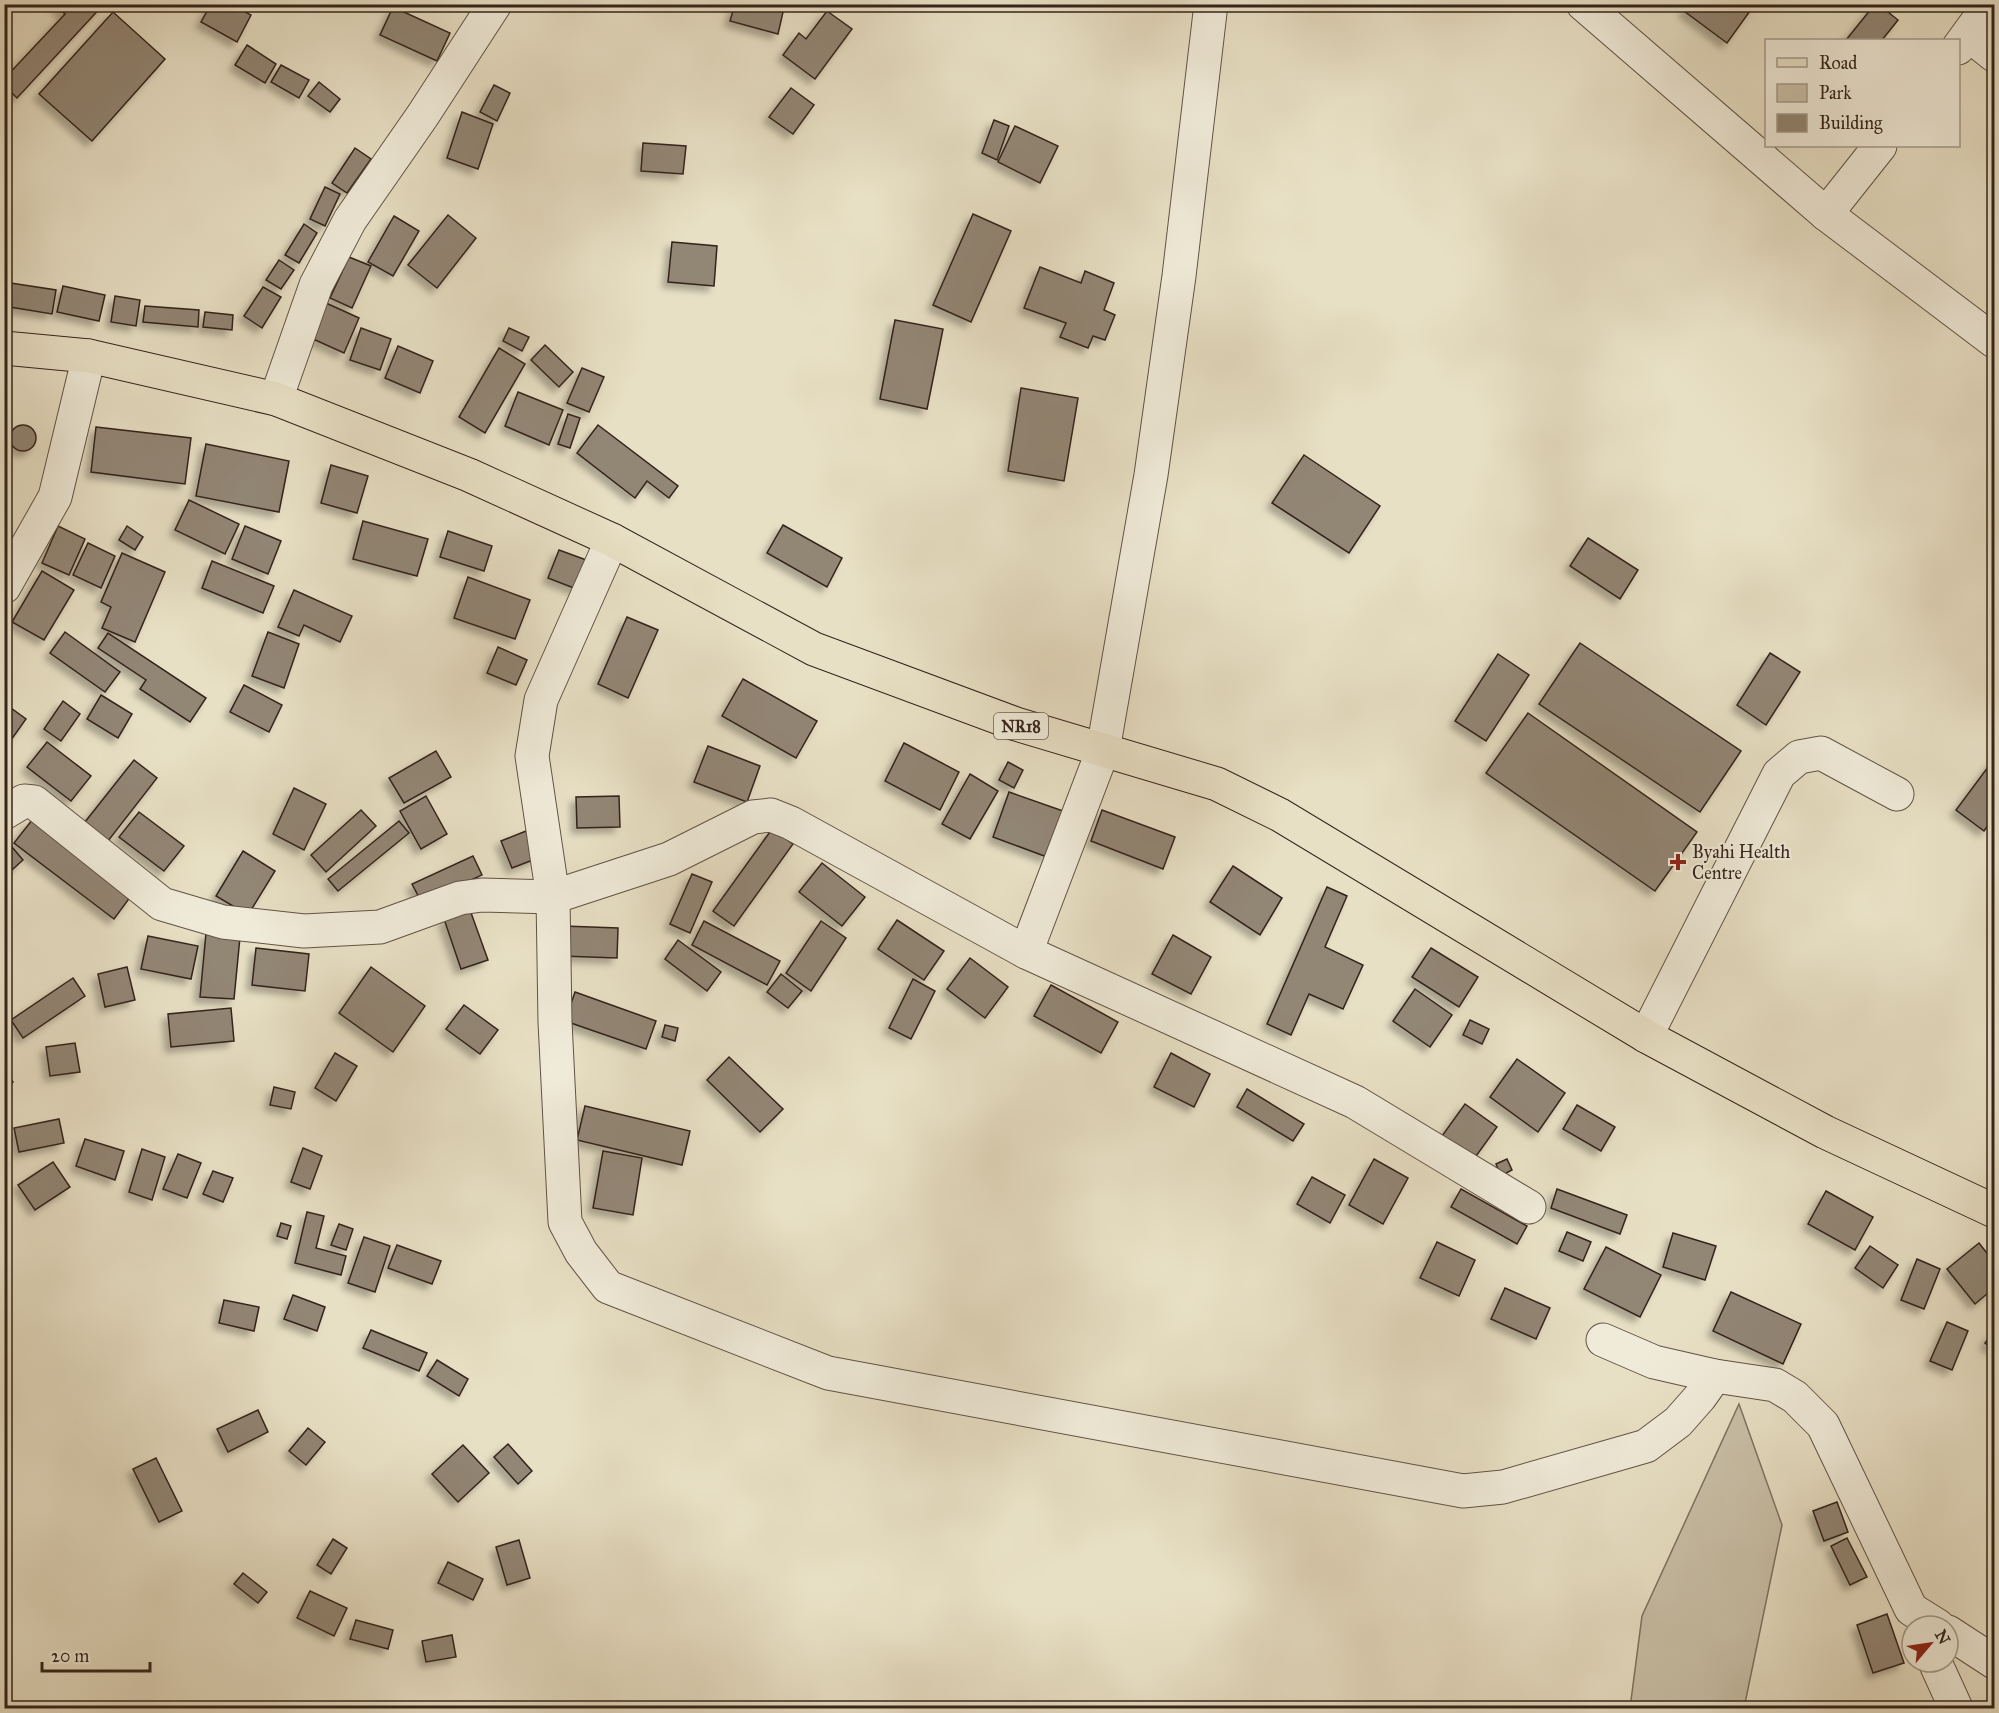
<svg xmlns="http://www.w3.org/2000/svg" width="1999" height="1713" viewBox="0 0 1999 1713" font-family="'IM FELL Great Primer',serif">
  <defs>
    <filter id="shadow"><feDropShadow dx="-5.5" dy="5.5" stdDeviation="3" flood-color="#0004"/></filter>
  </defs>
  <rect width="100%" height="100%" fill="#e8e0c5"/>
  <filter id="stains"><feTurbulence type="fractalNoise" baseFrequency=".00333" numOctaves="4"/><feColorMatrix values="0 0 0 0 .2 0 0 0 0 .09 0 0 0 0 .02 0 0 0 .5 -.17"/></filter>
  <radialGradient id="worn" r=".72"><stop offset=".6" stop-color="#630" stop-opacity="0"/><stop offset="1" stop-color="#630" stop-opacity=".3"/></radialGradient>
  <path fill="#c9c0a8" stroke="#7e7262" stroke-width="1.5" d="M1739 1404 1782 1525 1744 1708H1630L1642 1616Z"/>
  <g fill="#928674" stroke="#34241c" stroke-width="1.5" filter="url(#shadow)">
    <path d="M55 4H104L17 98 4 85V79L65 14Z"/>
    <path d="M211 4H231L251 15 237 42 201 22Z"/>
    <path d="M735 4H754L783 12 778 34 730 21Z"/>
    <path d="M1689 4H1755L1727 43 1684 11Z"/>
    <path d="M1875 4H1878L1898 20 1882 40H1846Z"/>
    <path d="M393 7 450 33 437 61 380 35Z"/>
    <path d="M827 11 852 29 815 79 783 55 799 33 806 39Z"/>
    <path d="M113 12 165 59 92 141 39 94Z"/>
    <path d="M247 45 276 64 265 83 235 65Z"/>
    <path d="M281 65 309 80 299 98 271 82Z"/>
    <path d="M319 82 340 99 330 112 308 96Z"/>
    <path d="M494 85 510 93 497 121 480 112Z"/>
    <path d="M791 88 814 105 793 134 769 117Z"/>
    <path d="M462 112 493 124 478 169 447 158Z"/>
    <path d="M994 120 1009 126 997 160 982 153Z"/>
    <path d="M1015 126 1058 146 1040 183 998 162Z"/>
    <path d="M643 143 686 146 683 174 641 171Z"/>
    <path d="M355 148 371 159 347 193 332 183Z"/>
    <path d="M325 187 340 194 325 226 310 219Z"/>
    <path d="M973 214 1011 231 971 322 933 305Z"/>
    <path d="M448 215 476 238 437 288 408 265Z"/>
    <path d="M394 216 419 231 393 276 368 262Z"/>
    <path d="M304 224 317 233 299 263 285 255Z"/>
    <path d="M672 242 717 246 714 286 668 282Z"/>
    <path d="M349 257 371 266 352 308 330 298Z"/>
    <path d="M279 260 294 270 281 289 266 280Z"/>
    <path d="M1040 267 1081 283 1085 271 1114 283 1104 310 1115 315 1105 340 1093 336 1088 348 1060 337 1066 323 1024 308Z"/>
    <path d="M4 282 56 290 52 314 4 306Z"/>
    <path d="M63 286 105 295 99 321 57 312Z"/>
    <path d="M263 287 281 297 262 328 244 316Z"/>
    <path d="M115 296 140 300 136 326 111 322Z"/>
    <path d="M326 303 359 318 344 353 311 338Z"/>
    <path d="M145 306 199 310 198 327 143 322Z"/>
    <path d="M205 312 233 315 232 330 203 327Z"/>
    <path d="M895 320 943 329 927 409 880 399Z"/>
    <path d="M361 328 391 339 380 370 350 360Z"/>
    <path d="M509 328 529 337 522 351 503 341Z"/>
    <path d="M545 345 573 372 559 387 531 360Z"/>
    <path d="M398 346 433 361 420 393 385 378Z"/>
    <path d="M499 348 525 364 485 433 459 417Z"/>
    <path d="M582 368 604 377 589 412 567 403Z"/>
    <path d="M1021 388 1078 398 1064 481 1008 471Z"/>
    <path d="M518 392 563 410 549 445 505 426Z"/>
    <path d="M568 414 580 418 570 448 558 444Z"/>
    <circle cx="23" cy="438" r="13"/>
    <path d="M598 425 678 486 669 498 647 481 635 498 577 453Z"/>
    <path d="M96 427 191 438 185 484 91 472Z"/>
    <path d="M206 444 289 461 279 512 196 496Z"/>
    <path d="M1304 455 1380 506 1349 553 1272 503Z"/>
    <path d="M331 465 368 476 357 513 321 503Z"/>
    <path d="M189 500 239 524 225 554 175 530Z"/>
    <path d="M363 521 428 539 417 576 353 559Z"/>
    <path d="M783 525 842 558 827 587 767 553Z"/>
    <path d="M58 526 85 539 69 575 42 563Z"/>
    <path d="M127 526 143 537 135 550 119 540Z"/>
    <path d="M245 526 281 541 268 574 232 559Z"/>
    <path d="M448 531 492 546 484 571 440 557Z"/>
    <path d="M1588 538 1638 570 1620 599 1570 566Z"/>
    <path d="M88 543 115 556 101 588 73 575Z"/>
    <path d="M559 550 589 561 579 590 548 578Z"/>
    <path d="M122 553 165 572 135 642 102 628 111 607 101 602Z"/>
    <path d="M212 561 274 586 263 613 202 588Z"/>
    <path d="M42 571 74 590 44 640 12 622Z"/>
    <path d="M468 577 530 600 515 639 454 618Z"/>
    <path d="M294 590 352 616 340 642 304 625 299 636 278 627Z"/>
    <path d="M627 617 658 630 628 698 598 684Z"/>
    <path d="M65 632 120 672 105 692 50 653Z"/>
    <path d="M268 632 299 644 284 688 252 676Z"/>
    <path d="M108 633 206 698 190 722 140 689 146 680 98 648Z"/>
    <path d="M1580 643 1741 751 1700 812 1539 704Z"/>
    <path d="M498 647 527 660 516 685 487 673Z"/>
    <path d="M1770 653 1800 672 1766 725 1737 705Z"/>
    <path d="M1498 654 1529 675 1486 741 1455 721Z"/>
    <path d="M743 679 817 721 796 758 722 716Z"/>
    <path d="M244 685 282 705 269 732 230 712Z"/>
    <path d="M101 695 132 714 118 738 87 719Z"/>
    <path d="M63 701 80 714 61 741 44 729Z"/>
    <path d="M4 703 26 719 4 750Z"/>
    <path d="M1528 713 1697 832 1655 891 1486 773Z"/>
    <path d="M47 742 91 776 71 801 27 767Z"/>
    <path d="M904 743 959 772 940 810 885 781Z"/>
    <path d="M708 746 760 766 747 802 694 782Z"/>
    <path d="M436 751 451 777 404 803 389 778Z"/>
    <path d="M1994 759V817L1984 831 1956 810Z"/>
    <path d="M134 760 157 778 108 841 85 822Z"/>
    <path d="M1008 762 1023 770 1014 788 999 780Z"/>
    <path d="M970 774 998 791 970 839 942 824Z"/>
    <path d="M294 788 326 804 304 850 273 834Z"/>
    <path d="M1009 792 1063 811 1047 857 993 837Z"/>
    <path d="M426 796 447 834 421 849 400 811Z"/>
    <path d="M619 796 620 827 577 828 576 797Z"/>
    <path d="M361 810 376 826 326 872 311 855Z"/>
    <path d="M1102 810 1175 837 1163 869 1091 841Z"/>
    <path d="M139 812 184 846 164 871 119 837Z"/>
    <path d="M32 820 131 896 114 919 14 843Z"/>
    <path d="M399 821 409 833 338 891 328 879Z"/>
    <path d="M772 829 793 844 734 926 713 911Z"/>
    <path d="M526 831 538 858 512 868 501 841Z"/>
    <path d="M6 840 23 860 4 877V841Z"/>
    <path d="M243 851 275 871 248 915 216 896Z"/>
    <path d="M473 856 482 875 422 903 412 884Z"/>
    <path d="M822 863 865 897 842 926 799 892Z"/>
    <path d="M1233 866 1282 898 1260 935 1210 902Z"/>
    <path d="M692 874 712 882 690 933 670 924Z"/>
    <path d="M1327 887 1347 896 1325 947 1363 965 1343 1009 1309 994 1291 1035 1267 1024Z"/>
    <path d="M470 910 488 960 461 969 444 919Z"/>
    <path d="M897 920 944 951 924 980 878 949Z"/>
    <path d="M704 921 780 961 767 985 692 945Z"/>
    <path d="M821 921 846 938 811 991 786 973Z"/>
    <path d="M563 926 618 928 617 958 562 956Z"/>
    <path d="M206 933 240 937 234 999 200 997Z"/>
    <path d="M1173 935 1211 957 1191 994 1152 974Z"/>
    <path d="M148 936 198 946 191 979 141 969Z"/>
    <path d="M678 940 721 972 707 991 665 959Z"/>
    <path d="M256 948 309 954 305 991 252 985Z"/>
    <path d="M1431 948 1478 977 1459 1007 1412 977Z"/>
    <path d="M970 958 1008 987 985 1018 947 989Z"/>
    <path d="M127 967 135 1000 105 1007 98 974Z"/>
    <path d="M371 967 425 1006 393 1052 339 1013Z"/>
    <path d="M781 974 802 991 788 1008 767 992Z"/>
    <path d="M73 978 85 996 23 1038 11 1020Z"/>
    <path d="M913 979 935 991 911 1039 889 1028Z"/>
    <path d="M1051 985 1118 1022 1101 1053 1034 1016Z"/>
    <path d="M1415 989 1452 1015 1430 1047 1393 1021Z"/>
    <path d="M575 992 656 1021 646 1049 565 1021Z"/>
    <path d="M464 1005 498 1030 480 1054 446 1029Z"/>
    <path d="M231 1008 234 1041 171 1047 168 1014Z"/>
    <path d="M1470 1020 1489 1029 1482 1044 1463 1035Z"/>
    <path d="M665 1025 678 1028 675 1041 662 1037Z"/>
    <path d="M75 1043 80 1072 50 1076 46 1047Z"/>
    <path d="M335 1053 357 1066 336 1101 315 1088Z"/>
    <path d="M1171 1053 1210 1074 1194 1107 1154 1087Z"/>
    <path d="M729 1057 783 1109 760 1132 707 1080Z"/>
    <path d="M1517 1059 1565 1093 1538 1132 1490 1097Z"/>
    <path d="M4 1072 13 1082 4 1090Z"/>
    <path d="M274 1087 295 1092 291 1109 270 1105Z"/>
    <path d="M1247 1089 1304 1124 1293 1141 1237 1107Z"/>
    <path d="M1465 1104 1497 1127 1474 1159 1442 1136Z"/>
    <path d="M1577 1105 1615 1127 1601 1151 1563 1129Z"/>
    <path d="M585 1106 690 1131 682 1165 577 1140Z"/>
    <path d="M59 1119 64 1143 19 1152 14 1128Z"/>
    <path d="M85 1139 124 1151 115 1180 76 1166Z"/>
    <path d="M303 1148 322 1156 310 1189 291 1182Z"/>
    <path d="M142 1149 165 1157 152 1200 129 1192Z"/>
    <path d="M603 1151 642 1158 633 1215 593 1208Z"/>
    <path d="M178 1154 201 1163 187 1198 163 1189Z"/>
    <path d="M1374 1159 1408 1178 1383 1224 1349 1205Z"/>
    <path d="M1507 1159 1512 1170 1501 1176 1496 1164Z"/>
    <path d="M53 1162 70 1187 35 1210 18 1185Z"/>
    <path d="M213 1171 233 1178 223 1202 203 1194Z"/>
    <path d="M1312 1177 1345 1195 1330 1223 1297 1204Z"/>
    <path d="M1461 1189 1527 1226 1517 1244 1451 1207Z"/>
    <path d="M1557 1189 1627 1215 1620 1234 1551 1208Z"/>
    <path d="M1826 1191 1873 1217 1855 1250 1808 1224Z"/>
    <path d="M307 1212 324 1216 316 1248 346 1256 341 1275 295 1263Z"/>
    <path d="M281 1223 291 1226 287 1239 277 1236Z"/>
    <path d="M339 1224 353 1229 346 1250 331 1245Z"/>
    <path d="M1567 1232 1591 1242 1583 1261 1559 1251Z"/>
    <path d="M1673 1233 1716 1246 1705 1280 1663 1267Z"/>
    <path d="M364 1237 390 1246 375 1292 348 1283Z"/>
    <path d="M1437 1242 1475 1260 1459 1296 1420 1278Z"/>
    <path d="M1979 1243 1994 1262V1288L1975 1304 1947 1269Z"/>
    <path d="M397 1245 441 1261 432 1284 388 1268Z"/>
    <path d="M1870 1246 1898 1265 1883 1288 1855 1268Z"/>
    <path d="M1606 1247 1661 1275 1640 1317 1584 1289Z"/>
    <path d="M1917 1259 1940 1269 1924 1309 1901 1300Z"/>
    <path d="M1505 1288 1550 1308 1536 1339 1491 1319Z"/>
    <path d="M1731 1292 1801 1324 1783 1364 1713 1331Z"/>
    <path d="M293 1295 325 1307 317 1331 284 1319Z"/>
    <path d="M224 1300 259 1307 254 1331 219 1323Z"/>
    <path d="M1947 1322 1968 1331 1952 1370 1930 1361Z"/>
    <path d="M371 1330 427 1353 419 1371 363 1348Z"/>
    <path d="M1994 1331V1350L1985 1343Z"/>
    <path d="M437 1360 468 1379 459 1396 427 1376Z"/>
    <path d="M258 1410 268 1432 228 1452 217 1429Z"/>
    <path d="M308 1428 325 1442 306 1465 289 1451Z"/>
    <path d="M508 1444 532 1471 518 1484 494 1457Z"/>
    <path d="M463 1445 489 1473 458 1502 432 1474Z"/>
    <path d="M156 1458 182 1511 159 1522 133 1469Z"/>
    <path d="M1837 1502 1848 1532 1824 1541 1813 1511Z"/>
    <path d="M1847 1538 1867 1577 1850 1585 1831 1546Z"/>
    <path d="M333 1539 347 1548 331 1574 317 1565Z"/>
    <path d="M519 1540 530 1578 507 1585 496 1547Z"/>
    <path d="M448 1562 483 1579 473 1600 438 1583Z"/>
    <path d="M243 1573 267 1592 258 1603 234 1584Z"/>
    <path d="M310 1591 347 1608 334 1636 297 1618Z"/>
    <path d="M1887 1614 1904 1663 1873 1673 1857 1625Z"/>
    <path d="M356 1620 393 1630 388 1649 350 1639Z"/>
    <path d="M452 1635 456 1657 426 1662 422 1641Z"/>
  </g>
  <g fill="none" stroke-linecap="round" stroke-linejoin="round">
    <defs>
      <g id="street">
        <path d="M1583 4 1826 214 1994 341"/>
        <path d="M1969 35 1994 55"/>
        <path d="M1958 48 1990 4"/>
        <path d="M1826 214 1880 146"/>
        <path d="M276 399 316 285 350 220 423 115 495 4"/>
        <path d="M612 540 541 700 532 756 553 897 555 1022 565 1222 581 1252 608 1287 828 1373 1463 1491 1503 1487 1646 1446 1678 1422 1700 1397 1715 1376"/>
        <path d="M4 587 55 497 89 356"/>
        <path d="M4 813 24 801 34 802 162 904 223 922 304 931 380 927 460 898 482 895 553 897 669 859 753 817 771 815 791 823 1026 952 1355 1102 1529 1207"/>
        <path d="M1026 952 1103 750 1151 475 1179 276 1211 4"/>
        <path d="M1646 1036 1779 774 1799 757 1821 753 1897 794"/>
        <path d="M1603 1340 1654 1362 1715 1376 1775 1385 1795 1397 1823 1425 1911 1609 1938 1626"/>
        <path d="M1948 1632 1994 1662"/>
        <path d="M1935 1662 1956 1708"/>
      </g>
      <path id="primary" d="M4 348 89 356 276 399 469 475 612 540 814 649 1016 724 1217 784 1280 815 1646 1036 1825 1132 1994 1211"/>
    </defs>
    <use href="#street" stroke="#615346" stroke-width="35"/>
    <use href="#primary" stroke="#34241c" stroke-width="35"/>
    <use href="#street" stroke="#f0ebd9" stroke-width="33"/>
    <use href="#primary" stroke="#e8e0c5" stroke-width="33"/>
  </g>
  <path fill="#8f2418" stroke="#f0ebd9" stroke-width="2" d="M1675 853h6v6h6v6h-6v6h-6v-6h-6v-6h6z"/>
  <g text-anchor="middle" stroke-width="4.5" stroke-linejoin="round" paint-order="stroke">
    <rect fill="#f0ebd9" stroke="#6c6055" stroke-width="1.5" x="994" y="713" width="54" height="26" rx="4.5"/>
    <g font-size="16" font-weight="bold" fill="#34241c">
      <text x="1021" y="732">NR18</text>
    </g>
    <g font-size="18" fill="#34241c" stroke="#f0ebd9" text-anchor="start">
      <text x="1692" y="858">Byahi Health<tspan x="1692" dy="21">Centre</tspan></text>
    </g>
  </g>
  <rect width="1999" height="1713" fill="none" stroke="#e8e0c5" stroke-width="24"/>
  <rect x="6" y="6" width="1987" height="1701" fill="none" stroke="#34241c" stroke-width="3"/>
  <rect x="12" y="12" width="1975" height="1689" fill="none" stroke="#34241c" stroke-width="1.5"/>
  <rect x="1765" y="39" width="195" height="108" fill="#f0ebd9" stroke="#a59b8d" stroke-width="1.5"/>
  <rect x="1777" y="58" width="30" height="9" fill="#e8e0c5" stroke="#a59b8d" stroke-width="1.5"/>
  <text x="1819" y="69" font-size="18" fill="#34241c">Road</text>
  <rect x="1777" y="84" width="30" height="18" fill="#c9c0a8" stroke="#a59b8d" stroke-width="1.5"/>
  <text x="1819" y="99" font-size="18" fill="#34241c">Park</text>
  <rect x="1777" y="114" width="30" height="18" fill="#928674" stroke="#a59b8d" stroke-width="1.5"/>
  <text x="1819" y="129" font-size="18" fill="#34241c">Building</text>
  <g transform="translate(1930 1644) rotate(61)"><circle r="28" fill="#f0ebd9" stroke="#a59b8d" stroke-width="1.5"/>
  <path d="M0-4.5L10 22L0 15L-10 22Z" fill="#8f2418"/>
  <text y="-9" font-size="16" font-weight="bold" text-anchor="middle" fill="#34241c">N</text>
  </g>
  <path d="M42 1662v9h108v-9" fill="none" stroke="#34241c" stroke-width="3"/>
  <text x="51" y="1662" font-size="18" fill="#34241c" stroke="#f0ebd9" stroke-width="4.5" paint-order="stroke">20 m</text>
  <rect width="100%" height="100%" filter="url(#stains)"/>
  <rect width="100%" height="100%" fill="url(#worn)"/>
</svg>
